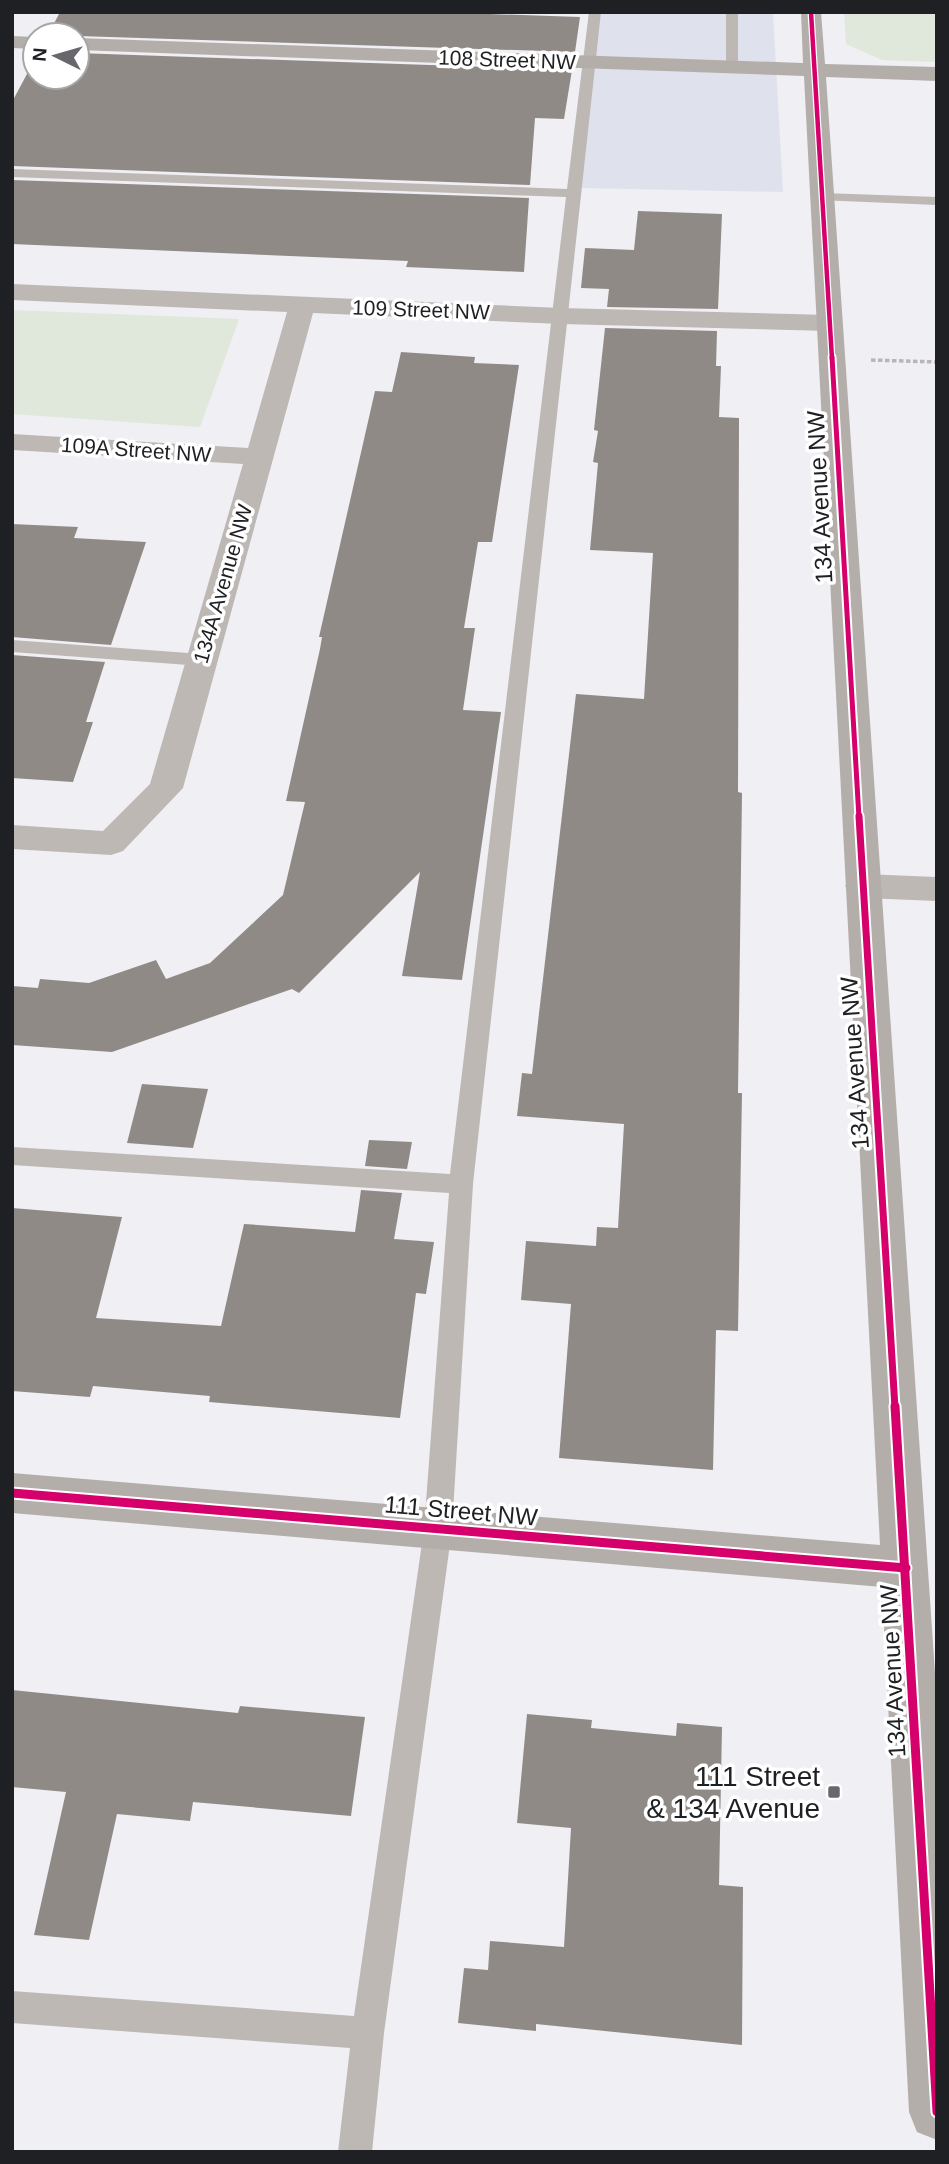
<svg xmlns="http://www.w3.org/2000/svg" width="949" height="2164" viewBox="0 0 949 2164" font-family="Helvetica,sans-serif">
  <rect width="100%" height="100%" fill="#efeff4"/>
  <path fill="#dfe2ec" d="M598 12H773L783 192 580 188Z"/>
  <g fill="#dfe8db">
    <path d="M844 12H937V62L882 60 846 44Z"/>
    <path d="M12 310 239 319 200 427 12 414Z"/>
  </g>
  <g fill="#908a87">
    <path d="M60 12H432L580 17 575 52 48 35Z"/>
    <path d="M77 53 572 70 564 119 535 118 530 185 12 166V102L35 59V77H77Z"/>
    <path d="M12 180 529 198 524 272 406 267 408 261 12 244Z"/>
    <path d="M638 211 722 214 718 309 607 307 609 289 581 288 585 248 634 250Z"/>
    <path d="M605 328 717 331 716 366H721L719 417 739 418 738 792 742 793 738 1093H742L738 1331 716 1330 713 1470 559 1458 571 1304 521 1300 526 1241 596 1246 597 1227 618 1228 624 1124 517 1116 522 1073 532 1074 576 694 644 699 653 553 590 550 598 463 593 462 598 431 594 430Z"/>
    <path d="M401 352 475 357 474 363 519 365 492 542H478L464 628H475L463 710 501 712 462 980 402 976 420 872 299 993 292 989 112 1052 12 1045V986L38 988 40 979 89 983 156 960 166 979 210 963 283 895 305 802 286 801 320 649 322 637H319L375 391 392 392Z"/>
    <path d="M12 524 78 527 74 538 146 542 111 645 12 637Z"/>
    <path d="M12 655 105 662 86 722H93L73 782 12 778Z"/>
    <path d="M142 1084 208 1089 193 1148 127 1143Z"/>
    <path d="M369 1140 412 1142 407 1169 365 1166Z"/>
    <path d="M361 1190 402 1193 394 1239 434 1242 426 1294 416 1293 400 1418 209 1402 210 1396 93 1386 90 1397 12 1391V1208L122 1217 96 1318 221 1326 244 1224 355 1232Z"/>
    <path d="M12 1690 238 1713 240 1706 365 1717 351 1816 193 1802 190 1821 117 1814 89 1940 34 1935 66 1792 12 1787Z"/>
    <path d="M527 1714 592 1720 591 1728 676 1736 677 1723 722 1727 719 1885 743 1887 742 2045 536 2024V2031L458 2023 464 1968 488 1970 490 1941 564 1947 571 1828 517 1823Z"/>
  </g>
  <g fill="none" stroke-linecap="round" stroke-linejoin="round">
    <path stroke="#b9b5b5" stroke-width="3.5" stroke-dasharray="4.5 2.5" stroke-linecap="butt" d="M871 360 937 362"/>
    <g fill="#beb8b5" fill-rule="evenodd">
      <path d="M589 12H601L473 1184 452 1529 384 2033 372 2152H338L350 2048 12 2023V1991L354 2016 424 1529 449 1193 12 1165V1147L450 1174 566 197 12 177V169L567 189Z"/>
      <path d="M726 12H738V67L732 71 726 67Z"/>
      <path d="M823 193 937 197V205L818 200 816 197Z"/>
      <path d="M12 640 202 654 211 660 202 666 12 652Z"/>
    </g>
    <g fill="#beb8b5" fill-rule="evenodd">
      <path d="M12 284 561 308 829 315 838 317 842 323 838 329 829 331 561 324 313 313 183 788 123 851 111 855 12 849V825L103 831 150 784 243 464 12 450V434L248 448 287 312 12 300Z"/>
      <path d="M863 874 937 877V901L863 898 851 895 845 886 851 877Z"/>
    </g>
    <g fill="#b4aeaa" fill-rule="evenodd">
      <path d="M801 12H821L825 64 937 67V81L826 77 937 1702V2140L917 2132 909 2112 882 1587 12 1513V1473L880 1545 804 76 77 50V38L803 63Z"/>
      <path d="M12 36 35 37V49L12 48Z"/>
    </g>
    <defs>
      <path id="cycleway-far3" d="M811 12 832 359"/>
      <path id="cycleway-far2" d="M832 357 859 818"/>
      <path id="cycleway-far1" d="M859 816 895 1408"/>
      <g id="cycleway">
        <path d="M895 1406 937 2112"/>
        <path d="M12 1493 906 1568"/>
      </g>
    </defs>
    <use href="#cycleway-far3" stroke="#fff" stroke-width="7"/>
    <use href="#cycleway-far2" stroke="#fff" stroke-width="9"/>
    <use href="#cycleway-far1" stroke="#fff" stroke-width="11"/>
    <use href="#cycleway" stroke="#fff" stroke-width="13"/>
    <use href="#cycleway-far3" stroke="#d6006c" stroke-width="4.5"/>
    <use href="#cycleway-far2" stroke="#d6006c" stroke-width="5"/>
    <use href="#cycleway-far1" stroke="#d6006c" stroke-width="7"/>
    <use href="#cycleway" stroke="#d6006c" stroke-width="9"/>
  </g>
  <rect fill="#68686c" stroke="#fff" stroke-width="2.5" x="827" y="1785" width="14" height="14" rx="3.5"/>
  <g text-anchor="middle" stroke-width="7" stroke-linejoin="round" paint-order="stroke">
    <g font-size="21" fill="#1f2023" stroke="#fff">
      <text transform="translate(507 60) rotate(2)" y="7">108 Street NW</text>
      <text transform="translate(421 310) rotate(2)" y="7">109 Street NW</text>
      <text transform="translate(136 450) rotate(4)" y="7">109A Street NW</text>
      <text transform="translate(223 584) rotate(-74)" y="7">134A Avenue NW</text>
    </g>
    <g font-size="24" fill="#1f2023" stroke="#fff">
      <text transform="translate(820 497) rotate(-93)" y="8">134 Avenue NW</text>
      <text transform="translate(855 1063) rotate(-94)" y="8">134 Avenue NW</text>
      <text transform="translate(461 1511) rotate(5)" y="8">111 Street NW</text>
      <text transform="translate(893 1671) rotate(-93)" y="8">134 Avenue NW</text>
    </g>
    <g font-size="28" fill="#1f2023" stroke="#fff" text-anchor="end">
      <text x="820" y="1786">111 Street<tspan x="820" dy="32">&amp; 134 Avenue</tspan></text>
    </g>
  </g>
  <rect width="949" height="2164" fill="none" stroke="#1f2023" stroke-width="28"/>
  <g transform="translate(56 56) rotate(275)"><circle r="33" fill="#ffffff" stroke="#a5a6a7" stroke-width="2"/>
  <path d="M0-5L12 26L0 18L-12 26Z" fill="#68686c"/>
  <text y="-10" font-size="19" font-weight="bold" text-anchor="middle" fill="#1f2023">N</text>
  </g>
</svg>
